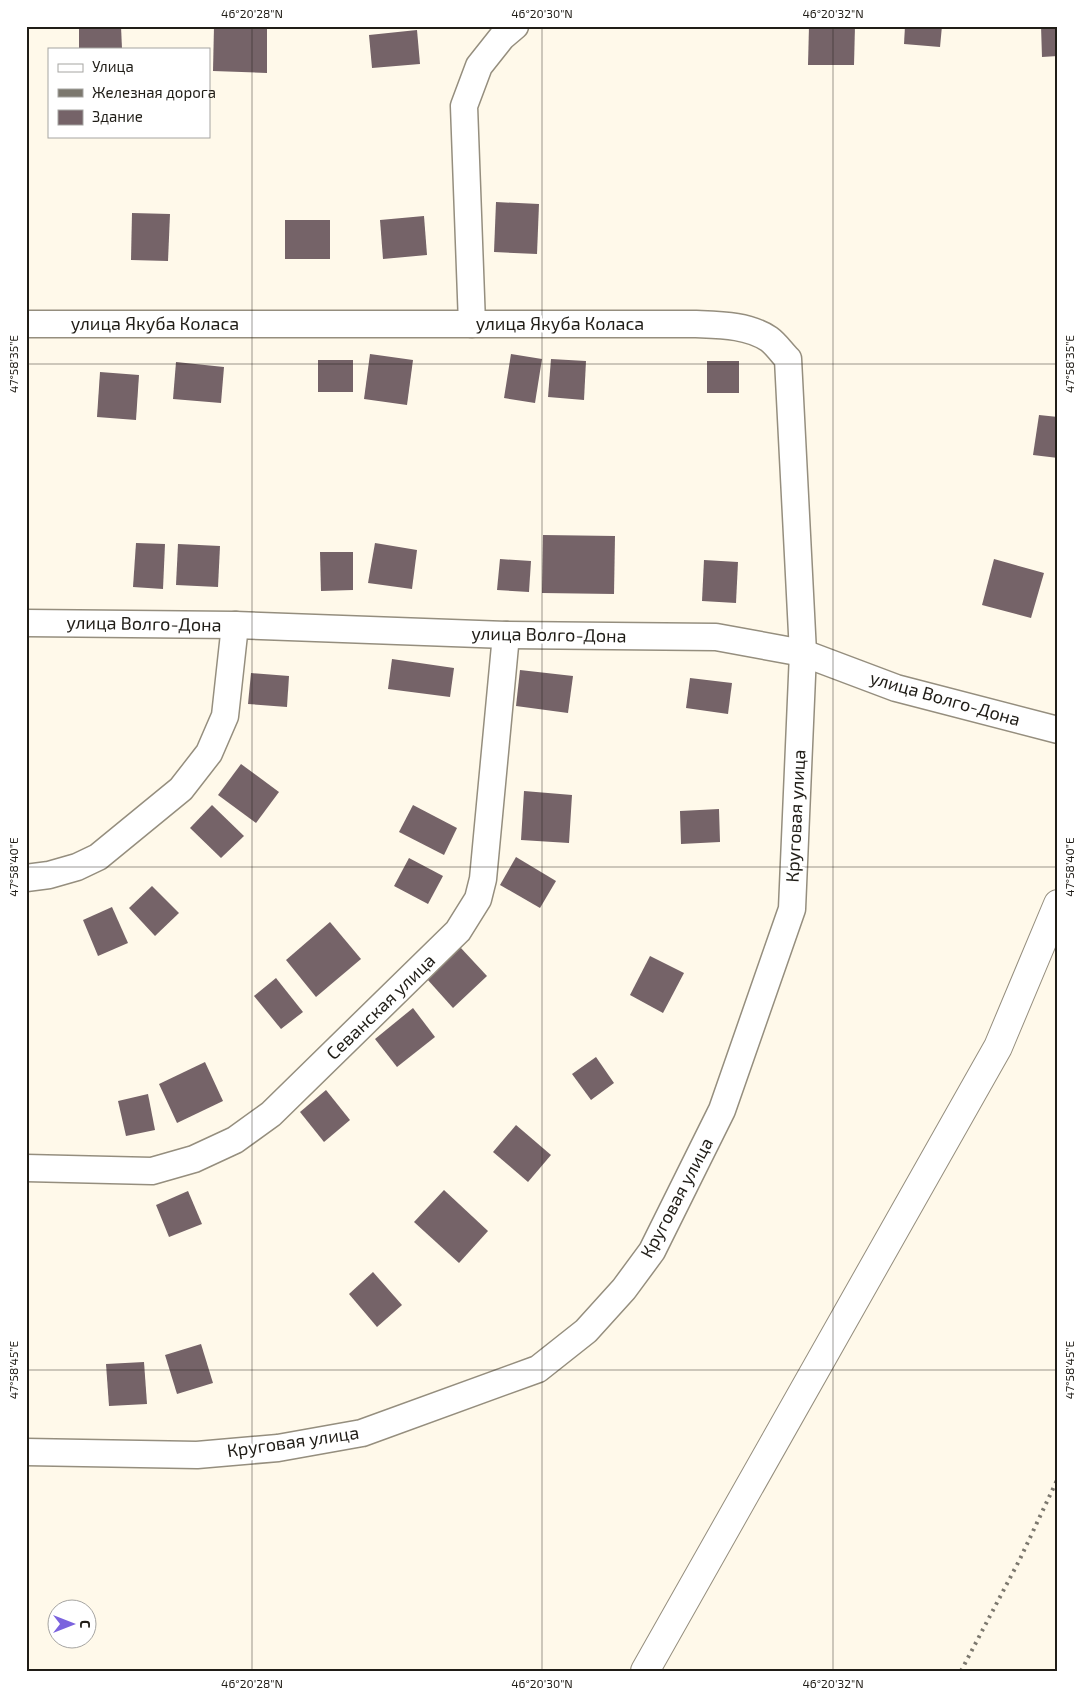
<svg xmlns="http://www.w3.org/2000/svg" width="1084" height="1697" viewBox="0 0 1084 1697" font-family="'Exo 2',sans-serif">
  <rect width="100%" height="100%" fill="#fff9ea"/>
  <g fill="#756368">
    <path d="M121 26 122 49H79V27Z"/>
    <path d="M214 26H267V73L213 71Z"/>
    <path d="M809 26H855L854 65H808Z"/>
    <path d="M905 26H942L940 47 904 44Z"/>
    <path d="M1041 26H1058V56L1042 57Z"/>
    <path d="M417 30 420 64 372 68 369 35Z"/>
    <path d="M496 202 539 204 537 254 494 252Z"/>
    <path d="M132 213 170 214 168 261 131 260Z"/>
    <path d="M424 216 427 255 383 259 380 220Z"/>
    <path d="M26 219H28L29 260 26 261Z"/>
    <rect x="285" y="220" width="45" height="39"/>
    <path d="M370 354 413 360 407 405 364 399Z"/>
    <path d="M511 354 542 359 535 403 504 398Z"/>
    <path d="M551 359 586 361 584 400 548 397Z"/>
    <rect x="318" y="360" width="35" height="32"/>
    <rect x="707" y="361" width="32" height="32"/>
    <path d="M176 362 224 367 221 403 173 399Z"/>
    <path d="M100 372 139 375 136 420 97 417Z"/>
    <path d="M1039 415 1058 417V458L1033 455Z"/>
    <path d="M543 535 615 536 614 594 542 593Z"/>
    <path d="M136 543 165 544 163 589 133 587Z"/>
    <path d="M375 543 417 550 412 589 368 583Z"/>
    <path d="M178 544 220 546 218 587 176 585Z"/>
    <path d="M320 552H353V590L321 591Z"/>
    <path d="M500 559 531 561 529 592 497 590Z"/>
    <path d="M994 559 1044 573 1031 618 982 605Z"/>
    <path d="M704 560 738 562 736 603 702 601Z"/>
    <path d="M392 659 454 668 450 697 388 689Z"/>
    <path d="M520 670 573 676 568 713 516 706Z"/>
    <path d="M251 673 289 676 287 707 248 704Z"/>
    <path d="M690 678 732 683 728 714 686 708Z"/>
    <path d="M241 764 279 792 256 823 218 795Z"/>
    <path d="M524 791 572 795 569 843 521 840Z"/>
    <path d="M212 805 244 836 221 858 190 828Z"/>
    <path d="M413 805 457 828 444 855 399 832Z"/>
    <path d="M719 809 720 842 681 844 680 811Z"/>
    <path d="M516 857 556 881 540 908 500 885Z"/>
    <path d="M409 858 443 876 428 904 394 886Z"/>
    <path d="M152 886 179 913 155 936 129 908Z"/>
    <path d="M112 907 128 943 98 956 83 920Z"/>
    <path d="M330 922 361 959 316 997 286 960Z"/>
    <path d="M460 947 487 976 453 1008 427 979Z"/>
    <path d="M650 956 684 973 663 1013 630 995Z"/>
    <path d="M276 978 303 1012 281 1029 254 996Z"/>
    <path d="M413 1008 435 1037 397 1067 375 1039Z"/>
    <path d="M596 1057 614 1083 591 1100 572 1074Z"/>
    <path d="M205 1062 223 1101 177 1123 159 1084Z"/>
    <path d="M326 1090 350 1120 324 1142 300 1112Z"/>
    <path d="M148 1094 155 1130 126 1136 118 1101Z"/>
    <path d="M516 1125 551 1155 528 1182 493 1152Z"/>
    <path d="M444 1190 488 1231 459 1263 414 1222Z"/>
    <path d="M188 1191 202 1224 169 1237 156 1205Z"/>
    <path d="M373 1272 402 1305 377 1327 349 1294Z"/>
    <path d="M201 1344 213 1383 177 1394 165 1355Z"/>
    <path d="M144 1362 147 1404 109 1406 106 1364Z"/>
  </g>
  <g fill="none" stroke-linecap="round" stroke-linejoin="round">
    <defs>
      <g id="minor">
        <path d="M26 324H696C720 325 748 325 769 339 776 344 782 353 788 359L803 653 792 909 722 1110 652 1251 624 1289 586 1331 538 1369 362 1433 278 1448 197 1455 26 1452"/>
        <path d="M472 324 464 106 479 66 502 37 515 26"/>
        <path d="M26 623 235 625 506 635 716 637 803 653 896 688 1058 730"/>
        <path d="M26 878 49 875 77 867 98 857 181 789 209 753 225 716 235 625"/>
        <path d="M26 1168 152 1171 194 1159 235 1140 271 1114 458 931 478 899 483 879 506 635"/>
      </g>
      <path id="tertiary" d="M645 1671 998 1047 1058 904"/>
    </defs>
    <use href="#minor" stroke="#958e7e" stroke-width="29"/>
    <use href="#tertiary" stroke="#958e7e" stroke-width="30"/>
    <use href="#minor" stroke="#fff" stroke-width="26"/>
    <use href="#tertiary" stroke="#fff" stroke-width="28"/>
    <path stroke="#7c786e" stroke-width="4" stroke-dasharray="2.5 5" stroke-linecap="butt" d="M961 1671 1020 1559 1058 1478"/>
  </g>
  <path fill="none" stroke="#201d17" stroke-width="1" stroke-opacity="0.45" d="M252 26V1671M542 26V1671M833 26V1671M26 364H1058M26 867H1058M26 1370H1058"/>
  <g text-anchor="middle" stroke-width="5" stroke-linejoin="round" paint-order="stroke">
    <g font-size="18" fill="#201d17" stroke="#fff">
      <text x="155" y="330">улица Якуба Коласа</text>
      <text x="560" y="330">улица Якуба Коласа</text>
      <text transform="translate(144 624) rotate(1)" y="6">улица Волго-Дона</text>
      <text transform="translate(549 635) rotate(1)" y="6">улица Волго-Дона</text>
      <text transform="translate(945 699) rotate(16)" y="6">улица Волго-Дона</text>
      <text transform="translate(796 816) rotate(-87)" y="6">Круговая улица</text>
      <text transform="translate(381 1007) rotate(-44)" y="6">Севанская улица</text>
      <text transform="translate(677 1198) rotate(-62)" y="6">Круговая улица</text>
      <text transform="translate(293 1442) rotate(-8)" y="6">Круговая улица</text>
    </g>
  </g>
  <rect width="1084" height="1697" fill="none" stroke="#ffffff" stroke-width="55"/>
  <rect x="48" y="48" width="162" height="90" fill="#ffffff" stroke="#a6a5a2"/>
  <rect x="58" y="64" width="25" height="8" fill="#ffffff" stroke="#a6a5a2"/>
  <text x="92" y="72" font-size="15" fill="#201d17">Улица</text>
  <rect x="58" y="89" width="25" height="8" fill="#7c786e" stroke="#a6a5a2"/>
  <text x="92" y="98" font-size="15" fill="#201d17">Железная дорога</text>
  <rect x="58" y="110" width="25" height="15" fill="#756368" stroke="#a6a5a2"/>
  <text x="92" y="122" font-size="15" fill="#201d17">Здание</text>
  <g transform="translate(72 1624) rotate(90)"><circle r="24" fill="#ffffff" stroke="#a6a5a2"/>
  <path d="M0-4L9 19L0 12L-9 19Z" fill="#7b63de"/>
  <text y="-8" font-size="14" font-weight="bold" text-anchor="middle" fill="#201d17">С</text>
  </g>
  <rect x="28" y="28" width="1028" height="1642" fill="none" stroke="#201d17" stroke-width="2"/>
  <g font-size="12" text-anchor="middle" fill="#201d17">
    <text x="252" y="18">46°20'28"N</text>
    <text x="542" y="18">46°20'30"N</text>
    <text x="833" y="18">46°20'32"N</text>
    <text transform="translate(14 364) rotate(-90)" y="4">47°58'35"E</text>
    <text transform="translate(1070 364) rotate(-90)" y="4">47°58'35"E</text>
    <text transform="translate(1070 867) rotate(-90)" y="4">47°58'40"E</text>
    <text transform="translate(14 867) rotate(-90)" y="4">47°58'40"E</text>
    <text transform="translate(1070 1370) rotate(-90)" y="4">47°58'45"E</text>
    <text transform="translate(14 1370) rotate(-90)" y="4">47°58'45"E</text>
    <text x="252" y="1688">46°20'28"N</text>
    <text x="542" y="1688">46°20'30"N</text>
    <text x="833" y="1688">46°20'32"N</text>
  </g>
</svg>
